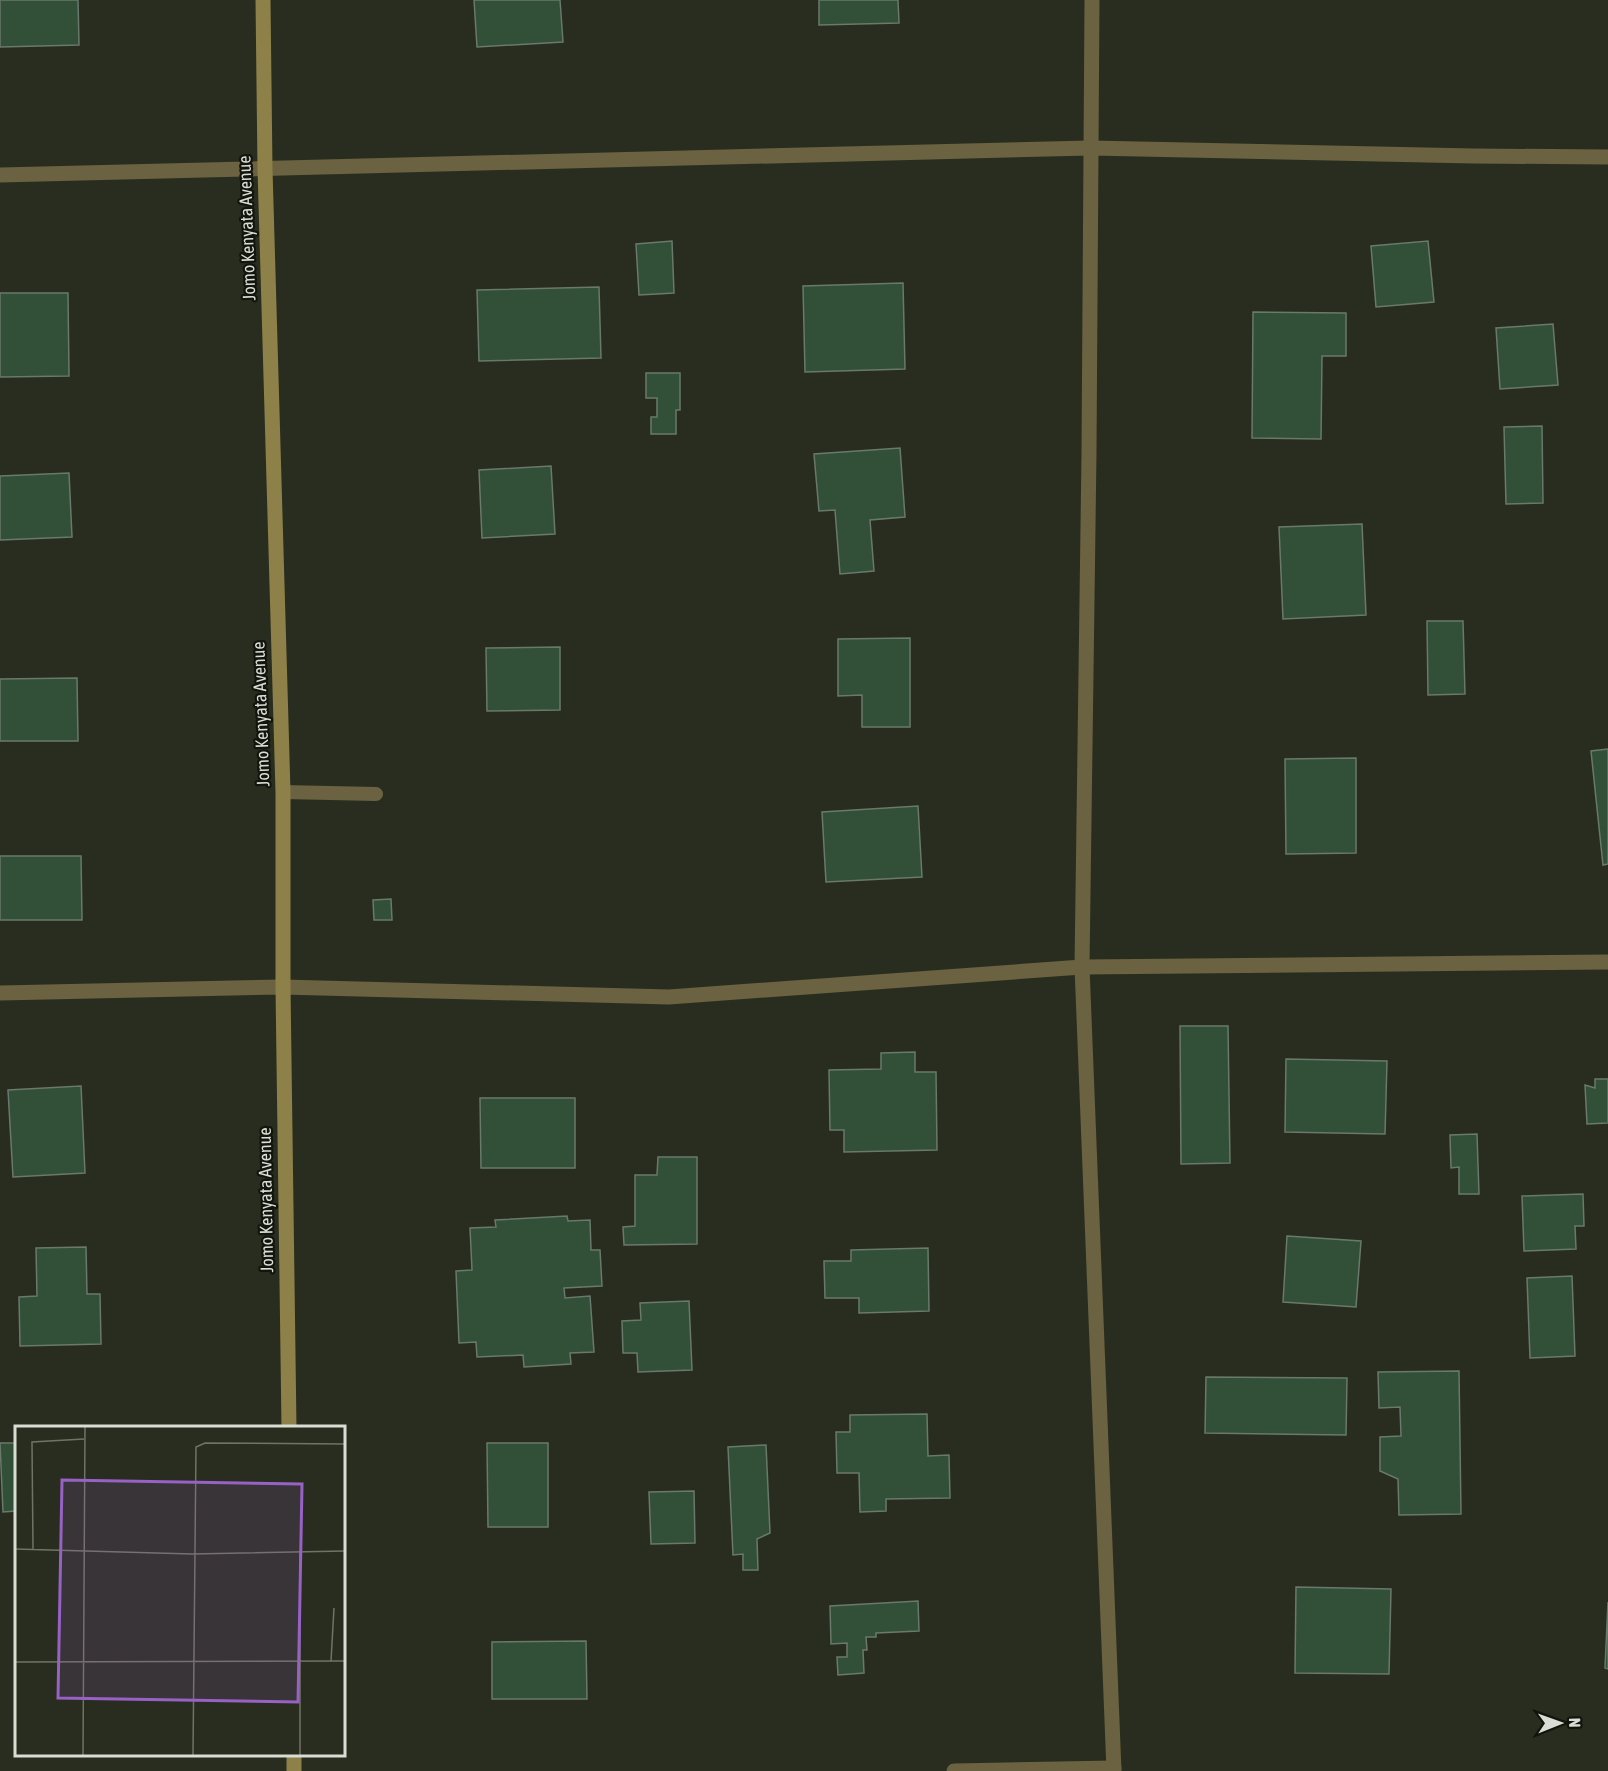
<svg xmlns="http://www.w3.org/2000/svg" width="1608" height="1771" viewBox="0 0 1608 1771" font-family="'Asap Condensed',sans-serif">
  <rect width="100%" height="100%" fill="#292d1f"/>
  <g fill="#324f37" stroke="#69796c" stroke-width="1.5">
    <path d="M0 0H78L79 45 0 47Z"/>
    <path d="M474 0H560L563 42 477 47Z"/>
    <path d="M819 0H898L899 23 819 25Z"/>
    <path d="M672 241 674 293 639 295 636 244Z"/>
    <path d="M1428 241 1434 302 1376 307 1371 246Z"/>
    <path d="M903 283 905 369 805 372 803 286Z"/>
    <path d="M599 287 601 358 479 361 477 290Z"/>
    <path d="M0 293H68L69 376 0 377Z"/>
    <path d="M1253 312 1346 313V356H1322L1321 439 1252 438Z"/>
    <path d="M1553 324 1558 385 1500 389 1496 328Z"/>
    <path d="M646 373H680V410H676V434H651V417H657V398H646Z"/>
    <path d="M1542 426 1543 503 1506 504 1504 427Z"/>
    <path d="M900 448 905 517 870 520 874 571 840 574 835 510 819 511 814 454Z"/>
    <path d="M551 466 555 534 482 538 479 470Z"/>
    <path d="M69 473 72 537 0 540V476Z"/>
    <path d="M1362 524 1366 615 1283 619 1279 527Z"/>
    <path d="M1427 621H1463L1465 694 1428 695Z"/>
    <path d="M910 638V727H862V695L838 696V639Z"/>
    <path d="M560 647V710L487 711 486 648Z"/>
    <path d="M77 678 78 741H0V679Z"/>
    <path d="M1608 749V864L1603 865 1591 751Z"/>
    <path d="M1356 758V853L1286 854 1285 759Z"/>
    <path d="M918 806 922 877 826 882 822 812Z"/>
    <path d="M0 856H81L82 920H0Z"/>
    <path d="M391 899 392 920H374L373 900Z"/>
    <path d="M1180 1026H1228L1230 1163 1181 1164Z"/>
    <path d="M915 1052V1072H936L937 1150 844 1152V1130H830L829 1070 881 1069V1053Z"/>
    <path d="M1286 1059 1387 1061 1385 1134 1285 1132Z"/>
    <path d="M1595 1079H1608V1123L1587 1124 1585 1085 1595 1088Z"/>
    <path d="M81 1086 85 1173 13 1177 8 1090Z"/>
    <path d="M480 1098H575V1168H481Z"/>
    <path d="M1477 1134 1479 1194H1459V1167L1451 1168 1450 1135Z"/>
    <path d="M658 1157H697V1244L624 1245 623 1227 635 1226V1175H657Z"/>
    <path d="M1583 1194 1584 1226H1575L1576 1249 1524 1251 1522 1196Z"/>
    <path d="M567 1216 568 1221 590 1220 591 1250H600L602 1286 564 1288 565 1298 590 1296 594 1352 570 1353 571 1364 524 1367 523 1355 477 1357 476 1342 459 1343 456 1271 472 1270 470 1228 496 1227 495 1220Z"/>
    <path d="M1287 1236 1361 1241 1356 1307 1283 1302Z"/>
    <path d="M86 1247 87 1294H100L101 1344 20 1346 19 1297 37 1296 36 1248Z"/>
    <path d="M928 1248 929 1311 859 1313V1298H825L824 1261H851V1250Z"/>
    <path d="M1572 1276 1575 1356 1530 1358 1527 1278Z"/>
    <path d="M689 1301 692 1370 638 1372 637 1353H623L622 1321 641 1320 640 1303Z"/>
    <path d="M1459 1371 1461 1514 1399 1515 1398 1479 1380 1471V1437L1401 1436 1400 1407 1379 1408 1378 1372Z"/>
    <path d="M1206 1377 1347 1378 1346 1435 1205 1433Z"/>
    <path d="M927 1414 928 1456 949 1455 950 1498 886 1499V1511L860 1512 859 1473H837L836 1432H850V1415Z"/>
    <path d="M0 1443H16V1511L3 1512Z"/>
    <path d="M487 1443H548V1527H488Z"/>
    <path d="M766 1445 770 1533 757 1539 758 1570H743V1554L733 1555 728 1447Z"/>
    <path d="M694 1491 695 1543 651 1544 649 1492Z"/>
    <path d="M1296 1587 1391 1589 1389 1674 1295 1673Z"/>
    <path d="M918 1601 919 1631 876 1633V1637H866L867 1650H863L864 1673 838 1675 837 1657H847V1643L831 1644 830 1606Z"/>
    <path d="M1608 1602V1669L1605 1668Z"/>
    <path d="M586 1641 587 1699H492V1642Z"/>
  </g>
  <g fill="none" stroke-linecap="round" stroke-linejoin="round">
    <path stroke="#6a6240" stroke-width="14" d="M283 792 376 794"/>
    <g stroke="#6a6240" stroke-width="15">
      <path d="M1092 0 1089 453 1082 967 1114 1771"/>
      <path d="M0 175 1090 148 1474 156 1608 157"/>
      <path d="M0 993 283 987 669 997 1082 967 1608 962"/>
      <path d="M954 1771 1114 1768"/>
    </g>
    <g stroke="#8e8049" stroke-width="15">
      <path d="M263 0 265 169 283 792V987L289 1428"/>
      <path d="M294 1754V1771"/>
    </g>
  </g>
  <g text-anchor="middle" stroke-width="4.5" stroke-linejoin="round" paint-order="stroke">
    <g font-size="18" fill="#daddd4" stroke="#12150e">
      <text transform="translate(247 228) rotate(-92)" y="6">Jomo Kenyata Avenue</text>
      <text transform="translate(261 714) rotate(-92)" y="6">Jomo Kenyata Avenue</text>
      <text transform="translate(266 1200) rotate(-91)" y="6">Jomo Kenyata Avenue</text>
    </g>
  </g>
  <g transform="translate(15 1426)">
    <rect width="330" height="330" fill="#292d1f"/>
    <path fill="none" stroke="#707367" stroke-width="1.5" d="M0 123 177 128 330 125M18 123 17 16 69 13M285 125V329M316 235 319 182M0 236 330 235M68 329 70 1M178 329 181 21 190 17 330 18"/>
    <path fill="#9861c5" fill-opacity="0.15" stroke="#9861c5" stroke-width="3" d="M47 54 287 58 283 276 43 272Z"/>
    <rect width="330" height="330" fill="none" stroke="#daddd4" stroke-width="3"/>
  </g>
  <g transform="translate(1560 1723) rotate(89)" stroke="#12150e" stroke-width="4.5" paint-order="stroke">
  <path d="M0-4.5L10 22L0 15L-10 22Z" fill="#daddd4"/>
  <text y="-9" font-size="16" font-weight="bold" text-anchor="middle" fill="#daddd4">N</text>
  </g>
</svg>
